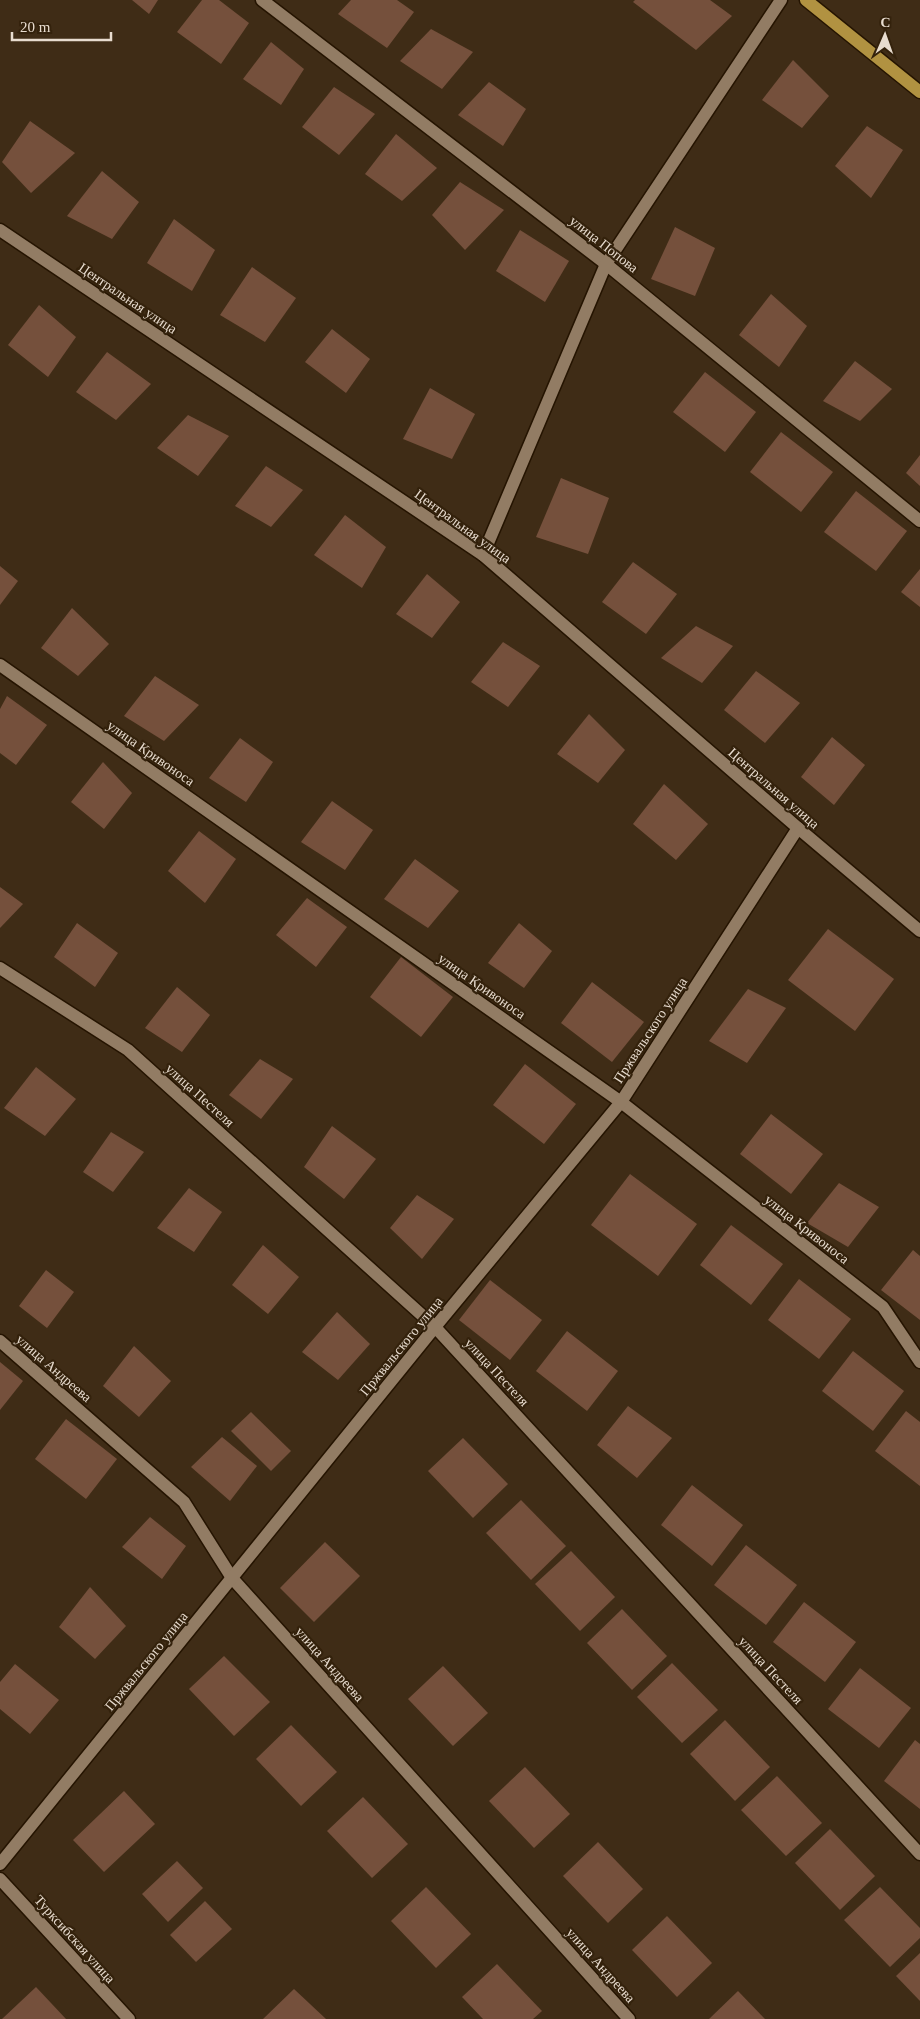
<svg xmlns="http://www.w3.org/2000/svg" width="920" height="2019" viewBox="0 0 920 2019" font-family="'Times New Roman',serif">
  <rect width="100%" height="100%" fill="#3f2c16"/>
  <g fill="#75503c">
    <path d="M132 0H158L149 14Z"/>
    <path d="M202 0H219L249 23 221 64 177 32Z"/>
    <path d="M351 0H397L414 12 387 48 338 14Z"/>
    <path d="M635 0H710L732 16 696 50 633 2Z"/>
    <path d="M431 29 473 52 442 89 400 61Z"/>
    <path d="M271 42 304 69 281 105 243 79Z"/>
    <path d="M793 60 829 96 802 128 762 100Z"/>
    <path d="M489 82 526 109 503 146 458 115Z"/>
    <path d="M334 87 375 114 339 155 302 127Z"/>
    <path d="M30 121 75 153 31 193 2 162Z"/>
    <path d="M867 126 903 150 871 198 835 166Z"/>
    <path d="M396 134 437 168 402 201 365 174Z"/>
    <path d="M102 171 139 202 112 239 67 216Z"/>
    <path d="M460 182 504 210 465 250 432 215Z"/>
    <path d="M174 219 215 250 192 291 147 263Z"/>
    <path d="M675 227 715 248 695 296 651 279Z"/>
    <path d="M520 230 569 261 545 302 496 271Z"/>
    <path d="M252 267 296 298 265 342 220 315Z"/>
    <path d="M771 294 807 326 779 367 739 335Z"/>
    <path d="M39 305 76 337 48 377 8 345Z"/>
    <path d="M332 329 370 359 346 393 305 362Z"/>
    <path d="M107 352 151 384 116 420 76 392Z"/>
    <path d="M855 361 892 389 860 421 823 401Z"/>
    <path d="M705 372 756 412 725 452 673 412Z"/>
    <path d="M430 388 475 414 452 459 403 439Z"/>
    <path d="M188 415 229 436 198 476 157 448Z"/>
    <path d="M781 432 833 472 801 512 750 472Z"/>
    <path d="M920 455V486L906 473Z"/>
    <path d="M266 466 303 490 271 527 235 506Z"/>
    <path d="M561 478 609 498 588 554 536 537Z"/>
    <path d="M856 491 907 531 876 571 824 532Z"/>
    <path d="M345 515 386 547 362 588 314 555Z"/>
    <path d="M633 562 677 594 646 634 602 602Z"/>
    <path d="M0 566 18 581 0 605Z"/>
    <path d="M920 569V607L901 592Z"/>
    <path d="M427 574 460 602 432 638 396 614Z"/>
    <path d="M72 608 109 644 78 676 41 648Z"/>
    <path d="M696 626 733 646 702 683 661 658Z"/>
    <path d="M503 642 540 666 508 707 471 682Z"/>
    <path d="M756 671 800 703 765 743 724 710Z"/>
    <path d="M155 676 199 705 164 741 124 716Z"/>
    <path d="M7 696 47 725 16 765 0 753V709Z"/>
    <path d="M589 714 625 750 598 783 557 754Z"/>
    <path d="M832 737 865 765 834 805 801 777Z"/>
    <path d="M240 738 273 762 246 802 209 778Z"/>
    <path d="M103 762 132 793 104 829 71 802Z"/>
    <path d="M664 784 708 824 676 860 633 824Z"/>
    <path d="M332 801 373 830 345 870 301 842Z"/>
    <path d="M199 831 236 859 205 903 168 871Z"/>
    <path d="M415 859 459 891 428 928 384 899Z"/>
    <path d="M0 887 23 904 0 928Z"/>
    <path d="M307 898 347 927 316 967 276 935Z"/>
    <path d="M77 923 118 953 95 987 54 957Z"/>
    <path d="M519 923 552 951 524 988 488 963Z"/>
    <path d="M828 929 894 979 855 1031 788 980Z"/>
    <path d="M401 957 453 997 421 1037 370 997Z"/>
    <path d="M592 982 644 1022 612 1062 561 1023Z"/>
    <path d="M177 987 210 1015 182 1052 145 1028Z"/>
    <path d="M748 989 786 1008 747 1063 709 1041Z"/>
    <path d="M260 1059 293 1079 261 1119 229 1095Z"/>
    <path d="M525 1064 576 1104 544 1144 493 1105Z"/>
    <path d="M36 1067 76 1099 45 1136 4 1108Z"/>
    <path d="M771 1114 823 1154 791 1194 740 1154Z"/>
    <path d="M332 1126 376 1159 344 1199 304 1167Z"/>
    <path d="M111 1132 144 1152 113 1192 83 1172Z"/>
    <path d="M630 1174 697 1224 658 1276 591 1225Z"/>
    <path d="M839 1183 879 1207 848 1247 807 1223Z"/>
    <path d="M189 1188 222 1212 194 1252 157 1228Z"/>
    <path d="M417 1195 454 1219 422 1259 390 1228Z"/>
    <path d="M731 1225 783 1264 751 1305 700 1265Z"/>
    <path d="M263 1245 299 1277 268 1314 232 1285Z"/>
    <path d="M913 1250 920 1256V1320L881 1290Z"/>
    <path d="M46 1270 74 1292 47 1328 19 1306Z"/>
    <path d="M799 1279 851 1319 819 1359 768 1320Z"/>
    <path d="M490 1280 542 1320 510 1360 459 1320Z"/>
    <path d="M337 1312 370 1344 338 1380 302 1352Z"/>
    <path d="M567 1331 618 1371 587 1411 536 1371Z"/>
    <path d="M134 1346 171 1381 139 1417 103 1386Z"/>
    <path d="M853 1351 904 1391 873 1431 822 1391Z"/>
    <path d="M0 1362 23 1381 0 1410Z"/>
    <path d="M628 1406 672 1438 637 1478 597 1445Z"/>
    <path d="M906 1411 920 1422V1486L875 1451Z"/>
    <path d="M251 1412 291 1451 271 1471 231 1431Z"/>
    <path d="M66 1419 117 1459 86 1499 35 1459Z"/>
    <path d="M222 1437 257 1466 230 1501 191 1467Z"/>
    <path d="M463 1438 508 1484 473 1518 428 1471Z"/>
    <path d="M692 1485 743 1525 712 1566 661 1525Z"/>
    <path d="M521 1500 566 1546 531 1580 486 1533Z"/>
    <path d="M150 1517 186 1546 162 1579 122 1547Z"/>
    <path d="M325 1542 360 1576 314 1622 280 1588Z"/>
    <path d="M746 1545 797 1585 766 1625 714 1585Z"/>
    <path d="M571 1551 615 1597 580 1631 535 1584Z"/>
    <path d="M90 1587 126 1626 95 1659 59 1627Z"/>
    <path d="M804 1602 856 1642 825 1682 773 1642Z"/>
    <path d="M622 1609 667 1656 632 1690 587 1643Z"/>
    <path d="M224 1656 270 1702 234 1736 189 1689Z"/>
    <path d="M672 1663 718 1710 682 1743 637 1697Z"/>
    <path d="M15 1664 59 1700 30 1734 0 1709V1682Z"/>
    <path d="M443 1666 488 1713 453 1746 408 1699Z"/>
    <path d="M860 1668 911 1708 879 1748 828 1709Z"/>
    <path d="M725 1720 770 1767 735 1801 690 1754Z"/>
    <path d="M291 1725 337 1772 301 1806 256 1759Z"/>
    <path d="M915 1740 920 1744V1809L884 1781Z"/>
    <path d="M525 1767 570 1814 534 1848 489 1801Z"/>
    <path d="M777 1776 822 1823 786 1856 741 1810Z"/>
    <path d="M124 1791 155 1824 104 1872 73 1840Z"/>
    <path d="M363 1797 408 1844 372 1878 327 1831Z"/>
    <path d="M830 1829 875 1876 840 1910 795 1863Z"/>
    <path d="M598 1842 643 1889 608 1923 563 1876Z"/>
    <path d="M177 1861 203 1888 168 1922 142 1894Z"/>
    <path d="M426 1887 471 1934 436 1968 391 1921Z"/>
    <path d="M880 1887 920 1928V1938L890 1967 844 1920Z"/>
    <path d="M205 1901 232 1929 196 1962 170 1935Z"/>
    <path d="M667 1916 712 1963 677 1997 632 1950Z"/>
    <path d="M920 1953V2001L896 1976Z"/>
    <path d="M497 1964 542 2011 533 2019H483L462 1997Z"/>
    <path d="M36 1987 66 2019H2Z"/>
    <path d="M294 1989 326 2019H263Z"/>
    <path d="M738 1991 765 2019H709Z"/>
  </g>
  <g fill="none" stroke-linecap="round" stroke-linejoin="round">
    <defs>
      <g id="minor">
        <path d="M262 0 606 264 920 521"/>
        <path d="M0 230 483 555 798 828 920 931"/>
        <path d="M483 555 606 264 781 0"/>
        <path d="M0 665 621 1102 883 1307 920 1362"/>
        <path d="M0 968 128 1050 435 1327 920 1854"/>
        <path d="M0 1341 184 1502 232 1578 629 2019"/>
        <path d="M0 1864 435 1327 621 1102 798 828"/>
        <path d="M0 1879 129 2019"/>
      </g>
      <path id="primary" d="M806 0 920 92"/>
    </defs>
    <use href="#minor" stroke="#251401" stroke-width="15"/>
    <use href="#primary" stroke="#251401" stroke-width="15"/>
    <use href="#minor" stroke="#927c64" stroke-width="12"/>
    <use href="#primary" stroke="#b19241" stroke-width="12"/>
  </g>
  <g text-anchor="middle" stroke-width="4.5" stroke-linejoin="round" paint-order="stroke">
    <g font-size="14" fill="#e8dccf" stroke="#34220c">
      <text transform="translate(604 244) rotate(38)" y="5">улица Попова</text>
      <text transform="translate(128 298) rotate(34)" y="5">Центральная улица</text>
      <text transform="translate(463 526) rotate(36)" y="5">Центральная улица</text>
      <text transform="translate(151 753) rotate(35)" y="5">улица Кривоноса</text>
      <text transform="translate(774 788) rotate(41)" y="5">Центральная улица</text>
      <text transform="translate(482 986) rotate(35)" y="5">улица Кривоноса</text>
      <text transform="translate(650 1030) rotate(-57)" y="5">Пржвальского улица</text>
      <text transform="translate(200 1095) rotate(42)" y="5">улица Пестеля</text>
      <text transform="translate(807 1229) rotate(38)" y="5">улица Кривоноса</text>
      <text transform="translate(401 1346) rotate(-51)" y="5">Пржвальского улица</text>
      <text transform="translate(54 1368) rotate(41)" y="5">улица Андреева</text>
      <text transform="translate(497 1372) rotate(47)" y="5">улица Пестеля</text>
      <text transform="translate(146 1661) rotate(-51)" y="5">Пржвальского улица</text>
      <text transform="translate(330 1664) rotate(48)" y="5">улица Андреева</text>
      <text transform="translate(771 1670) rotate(47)" y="5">улица Пестеля</text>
      <text transform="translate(75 1939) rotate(48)" y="5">Турксибская улица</text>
      <text transform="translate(601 1965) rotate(48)" y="5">улица Андреева</text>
    </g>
  </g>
  <g transform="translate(885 35) rotate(2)" stroke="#34220c" stroke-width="4" paint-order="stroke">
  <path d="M0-4L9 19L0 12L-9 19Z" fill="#e8dccf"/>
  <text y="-8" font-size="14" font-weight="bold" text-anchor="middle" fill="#e8dccf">С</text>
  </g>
  <path d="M12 32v8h99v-8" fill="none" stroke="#e8dccf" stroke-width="2.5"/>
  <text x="20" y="32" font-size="15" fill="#e8dccf" stroke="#34220c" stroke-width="4" paint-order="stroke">20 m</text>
</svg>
